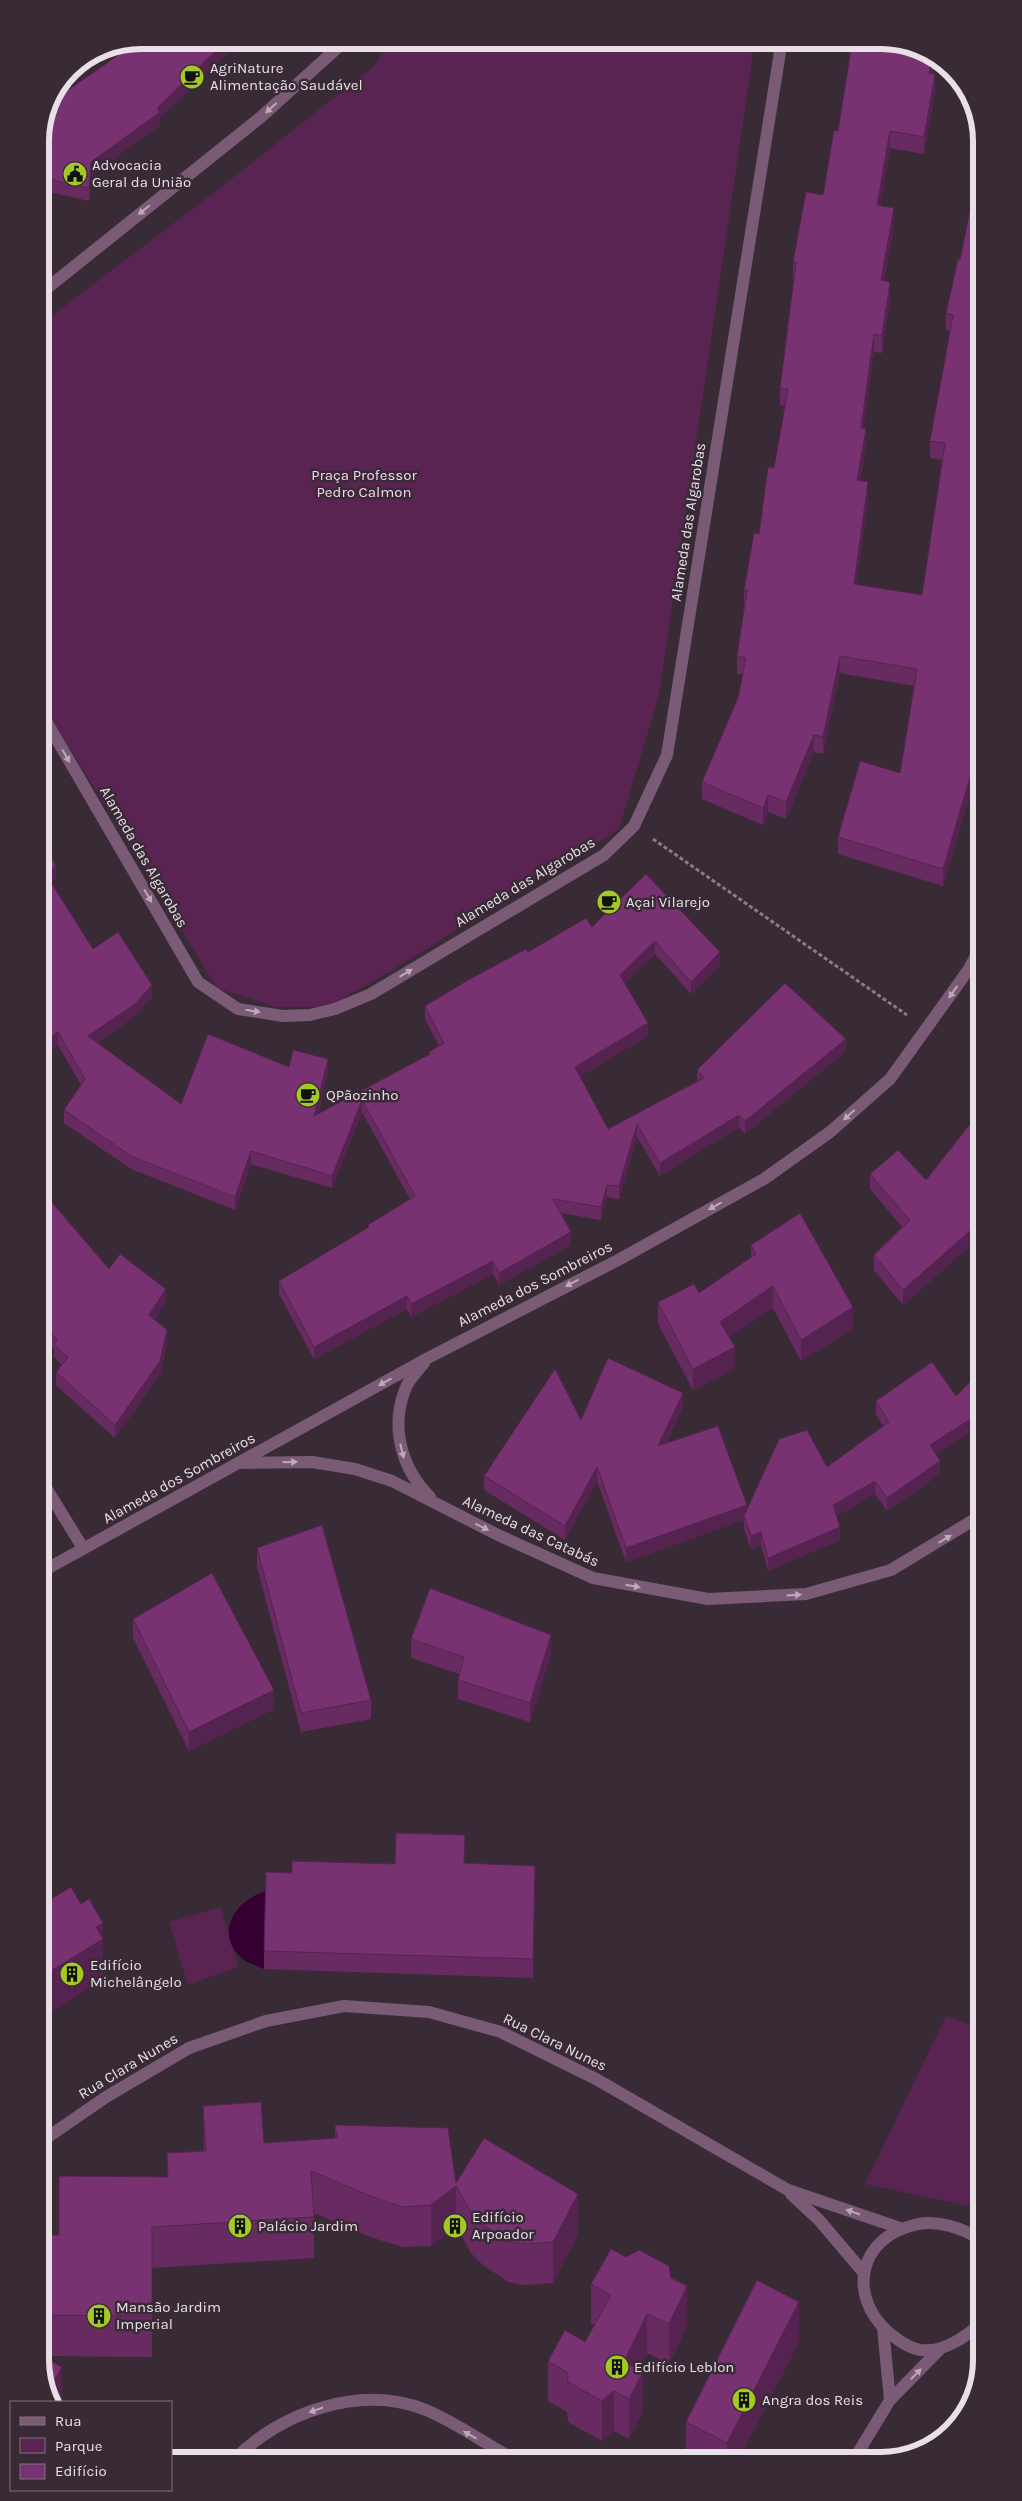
<svg xmlns="http://www.w3.org/2000/svg" width="1022" height="2501" viewBox="0 0 1022 2501" font-family="Karla,sans-serif">
  <rect width="100%" height="100%" fill="#382b36"/>
  <g fill="#592452">
    <path d="M393 40H755L659 695 619 829 394 969 328 1007H277L217 988 41 701V324L220 188 373 67Z"/>
    <path d="M221 1907 238 1967 188 1985 169 1922Z"/>
    <path d="M946 2016 981 2029 982 2209 865 2184Z"/>
  </g>
  <path fill="#350031" d="M266 1891 264 1969C257 1966 249 1964 243 1959 213 1934 235 1900 266 1891Z"/>
  <g fill="none" stroke-linecap="round" stroke-linejoin="round">
    <g stroke="#887d86" stroke-width="3" stroke-dasharray="4 2.5" stroke-linecap="butt">
      <path d="M653 839 907 1015"/>
      <path d="M936 2439 942 2431 962 2418"/>
      <path d="M535 2451 547 2458"/>
    </g>
    <g stroke="#7a5a74" stroke-width="12">
      <path d="M748 40 780 48"/>
      <path d="M41 293 261 117 346 40"/>
      <path d="M42 714 198 982 238 1009 283 1016 310 1015 335 1009 371 994 604 855 634 826 667 755 782 40"/>
      <path d="M43 1483 83 1548"/>
      <path d="M45 2139 106 2097 189 2048 266 2021 344 2006 429 2012 501 2032 596 2079 788 2190 900 2228"/>
      <path d="M791 2194 819 2220 864 2273"/>
      <path d="M982 2241C964 2228 936 2219 914 2225 859 2238 847 2295 888 2332 898 2340 908 2348 921 2350 944 2353 966 2336 982 2323"/>
      <path d="M883 2328 890 2400"/>
      <path d="M856 2456 890 2400 941 2348"/>
      <path d="M234 2460C280 2412 361 2384 426 2410 455 2422 484 2443 512 2458"/>
    </g>
    <g stroke="#7a5a74" stroke-width="12">
      <path d="M424 1363C418 1370 411 1378 407 1385 389 1425 401 1468 430 1497"/>
      <path d="M243 1463 312 1462 355 1469 392 1481 498 1535 593 1578 708 1599 806 1594 891 1570 980 1516"/>
      <path d="M43 1571 428 1358 620 1259 764 1179 830 1132 890 1079 969 969 979 950"/>
    </g>
  </g>
  <g fill="#682b61">
    <path d="M141 40H245L233 53 230 50 160 118V125L91 175 89 201 40 190V135L51 102Z"/>
    <path d="M888 40 935 58 932 73 935 91 924 154 890 148 880 206 894 226 884 281 890 299 882 353 874 352 863 429 866 446 860 481 868 499 856 584 922 595 942 460 930 458V441L950 332 946 330V313L960 260 977 175 978 785 973 784 943 886 838 854V837L900 773 914 686 840 673 823 754 814 752 786 819 768 812 763 825 702 799V782L738 698 743 674H737V656L744 607V590L759 534 774 468 785 406 780 405V388L794 279H793V262L823 195 838 131 850 59H849V42Z"/>
    <path d="M42 844 56 878 51 882 93 949 152 998 135 1016 97 1043 181 1104 289 1067 328 1072 318 1114 429 1055V1052L439 1046 425 1019V1006L528 952 592 927 646 874 720 965 691 994 655 954 625 983 648 1036 580 1076 608 1129 697 1081V1070L846 1051 745 1134 739 1127 660 1176 637 1137 619 1199 607 1197 601 1220 561 1213 571 1245 499 1285 493 1274 411 1317 407 1309 314 1359 279 1294V1281L368 1228V1225L410 1199 362 1112 332 1188 251 1164 235 1210 131 1169 64 1123V1110L81 1085 58 1045Z"/>
    <path d="M979 1113V1238L903 1305 874 1270V1255L902 1227 870 1189V1174L926 1180Z"/>
    <path d="M43 1188 49 1199 109 1269 166 1302 155 1319 167 1343 160 1374 115 1438 56 1385V1372L62 1365 54 1357V1349L43 1337Z"/>
    <path d="M751 1245 853 1329 801 1361 773 1308 729 1337 735 1369 693 1390 658 1324V1302L699 1293 751 1258Z"/>
    <path d="M876 1401 936 1454 940 1474 887 1511 875 1494 836 1516 840 1540 768 1571 761 1545 751 1549 744 1529V1520L626 1562 597 1481 565 1540 484 1490V1476L581 1420 683 1406 666 1444 747 1509 827 1467 883 1426 876 1414Z"/>
    <path d="M257 1548 371 1700V1719L301 1732 257 1567Z"/>
    <path d="M133 1619 274 1709 189 1751 133 1638Z"/>
    <path d="M411 1639 551 1654 530 1722 458 1699V1680L459 1674 411 1658Z"/>
    <path d="M465 1863 535 1884 533 1978 264 1969V1951L292 1873 395 1864Z"/>
    <path d="M203 2106 264 2143 335 2138V2125L456 2183 578 2234 553 2283 523 2285 508 2282 482 2264 471 2253 456 2226 431 2246 403 2247 373 2238 314 2213V2258L152 2268V2357L45 2356V2235H59L167 2177V2153L204 2151Z"/>
    <path d="M626 2257 671 2278 687 2326 669 2364 647 2353 639 2370 643 2412 629 2439 614 2431 602 2441 568 2422 567 2412 548 2401V2361L585 2342 595 2325 591 2323V2284Z"/>
    <path d="M799 2342 740 2457H686V2422Z"/>
  </g>
  <g fill="#55234f">
    <path d="M227 40H230V50L160 118V125L91 175 89 201 91 162 157 108Z"/>
    <path d="M233 40H245L233 53Z"/>
    <path d="M932 57 935 58 929 90V73Z"/>
    <path d="M935 74V91L924 154V137Z"/>
    <path d="M890 131V148L877 223V205Z"/>
    <path d="M894 208V226L881 298V280Z"/>
    <path d="M890 282V299L882 353V336Z"/>
    <path d="M874 334V352L861 446V428Z"/>
    <path d="M866 429V446L857 498V480Z"/>
    <path d="M868 482V499L854 601V584Z"/>
    <path d="M840 656V673L823 754V737Z"/>
    <path d="M814 735V752L786 819V802Z"/>
    <path d="M973 767V784L943 886V869Z"/>
    <path d="M768 795V812L763 825V808Z"/>
    <path d="M56 866V878L45 886V873Z"/>
    <path d="M655 941V954L620 988V975Z"/>
    <path d="M720 952V965L691 994V982Z"/>
    <path d="M152 985V998L135 1016 88 1049V1036Z"/>
    <path d="M648 1023V1036L575 1080V1067Z"/>
    <path d="M58 1032V1045L42 1056V1043Z"/>
    <path d="M846 1039V1051L745 1134V1121Z"/>
    <path d="M328 1059V1072L314 1128V1116Z"/>
    <path d="M362 1100V1112L332 1188V1176Z"/>
    <path d="M739 1115V1127L660 1176V1163Z"/>
    <path d="M637 1124V1137L619 1199V1186Z"/>
    <path d="M251 1151V1164L235 1210V1197Z"/>
    <path d="M607 1185V1197L601 1220V1207Z"/>
    <path d="M979 1223V1238L903 1305V1290Z"/>
    <path d="M571 1232V1245L499 1285V1273Z"/>
    <path d="M493 1261V1274L411 1317V1304Z"/>
    <path d="M773 1286V1308L720 1344V1322Z"/>
    <path d="M166 1289V1302L149 1327V1315Z"/>
    <path d="M407 1296V1309L314 1359V1347Z"/>
    <path d="M853 1307V1329L801 1361V1340Z"/>
    <path d="M167 1330V1343L160 1374 115 1438V1425Z"/>
    <path d="M735 1347V1369L693 1390V1369Z"/>
    <path d="M683 1393V1406L658 1460V1446Z"/>
    <path d="M980 1413V1426L930 1458V1445Z"/>
    <path d="M940 1461V1474L887 1511V1498Z"/>
    <path d="M597 1467V1481L565 1540V1526Z"/>
    <path d="M875 1481V1494L833 1518V1505Z"/>
    <path d="M747 1505V1519L744 1516V1520L626 1562V1548Z"/>
    <path d="M840 1527V1540L768 1571V1558Z"/>
    <path d="M761 1532V1545L751 1549V1536Z"/>
    <path d="M551 1635V1654L530 1722V1703Z"/>
    <path d="M274 1690V1709L189 1751V1732Z"/>
    <path d="M535 1866V1884L533 1978V1959Z"/>
    <path d="M103 1923V1980L44 2016V1975L96 1927Z"/>
    <path d="M456 2186V2226L431 2246V2205Z"/>
    <path d="M578 2194V2234L553 2283V2242Z"/>
    <path d="M687 2286V2326L669 2364V2324Z"/>
    <path d="M799 2302V2342L740 2457H727V2443Z"/>
    <path d="M647 2314V2353L626 2397 624 2362Z"/>
    <path d="M62 2367V2402H53L47 2394Z"/>
    <path d="M643 2372V2412L629 2439V2399Z"/>
    <path d="M614 2391V2431L602 2441V2401Z"/>
  </g>
  <g fill="#793271" stroke="#55234f">
    <path d="M140 40H227L157 108 160 112 91 162 89 188 40 177V135L48 102H51Z"/>
    <path d="M849 40H888L932 57 929 73 935 74 924 137 890 131 877 205 894 208 881 280 890 282 882 336 874 334 861 428 866 429 857 480 868 482 854 584 922 595 945 443 930 441 953 315 946 313 958 259 960 260 977 175 978 768 973 767 943 869 838 837 860 761 900 773 917 669 840 656 823 737 814 735 786 802 768 795 763 808 702 782 738 698 746 658 737 656 747 590H744L754 533 759 534 768 467 774 468 788 389 780 388 796 262H793L806 192 823 195 834 130 838 131 852 43 849 42Z"/>
    <path d="M42 844 56 866 45 873 93 949 118 932 152 985 135 1004 88 1036 181 1104 208 1034 289 1067 293 1050 328 1059 314 1116 430 1054 429 1052 444 1043 425 1006 468 980 526 949 528 952 586 918 592 927 646 874 720 952 691 982 655 941 620 975 648 1023 575 1067 608 1129 704 1078 697 1070 785 983 846 1039 745 1121 739 1115 660 1163 637 1124 619 1186 607 1185 601 1207 553 1199 571 1232 499 1273 493 1261 411 1304 407 1296 314 1347 279 1281 369 1227 368 1225 415 1196 362 1100 332 1176 251 1151 235 1197 131 1156 64 1110 85 1079 58 1032 42 1043Z"/>
    <path d="M979 1113V1223L903 1290 874 1255 910 1220 870 1174 898 1150 926 1180Z"/>
    <path d="M43 1188 49 1199 109 1269 120 1254 166 1289 149 1315 167 1330 160 1361 115 1425 56 1372 68 1357 54 1345 57 1340 43 1324Z"/>
    <path d="M800 1213 853 1307 801 1340 773 1286 720 1322 735 1347 693 1369 658 1302 694 1284 699 1293 756 1254 751 1245Z"/>
    <path d="M608 1358 683 1393 658 1446 718 1426 747 1505 626 1548 597 1467 565 1526 484 1476 555 1369 581 1420Z"/>
    <path d="M932 1362 956 1396 980 1372V1413L930 1445 940 1461 887 1498 875 1481 833 1505 840 1527 768 1558 761 1532 751 1536 744 1516 779 1439 807 1430 827 1467 889 1422 876 1401Z"/>
    <path d="M322 1525 371 1700 301 1713 257 1548Z"/>
    <path d="M212 1573 274 1690 189 1732 133 1619Z"/>
    <path d="M430 1588 551 1635 530 1703 458 1680 464 1657 411 1639Z"/>
    <path d="M396 1833 465 1835 464 1863 535 1866 533 1959 264 1951 266 1872 292 1873V1861L395 1864Z"/>
    <path d="M71 1887 81 1904 89 1899 103 1923 96 1927 103 1939 44 1975V1893L47 1892 51 1899Z"/>
    <path d="M261 2102 264 2143 337 2138 335 2125 448 2128 456 2183 484 2138 578 2194 553 2242 523 2244 508 2241 482 2224 471 2212 456 2186 431 2205 403 2207 373 2197 311 2171 314 2217 152 2227V2316L45 2315V2235H59V2176L168 2177 167 2153 206 2151 203 2106Z"/>
    <path d="M611 2249 626 2257 639 2250 669 2266 671 2278 687 2286 669 2324 647 2314 624 2362 643 2372 629 2399 614 2391 602 2401 568 2382 567 2372 548 2361 565 2330 585 2342 611 2295 591 2284Z"/>
    <path d="M757 2280 799 2302 727 2443 686 2422Z"/>
    <path d="M45 2358 62 2367 47 2394 45 2392Z"/>
  </g>
  <defs><path id="oneway-solid" d="M-6-.8H1V-3.2L6.5 0L1 3.2V.8H-6Z" transform="scale(1.25)"/></defs>
  <g fill="#bdaab9">
    <use href="#oneway-solid" transform="translate(271 108) rotate(138)"/>
    <use href="#oneway-solid" transform="translate(144 210) rotate(141)"/>
    <use href="#oneway-solid" transform="translate(66 756) rotate(60)"/>
    <use href="#oneway-solid" transform="translate(148 896) rotate(60)"/>
    <use href="#oneway-solid" transform="translate(406 973) rotate(-31)"/>
    <use href="#oneway-solid" transform="translate(953 992) rotate(125)"/>
    <use href="#oneway-solid" transform="translate(253 1011) rotate(9)"/>
    <use href="#oneway-solid" transform="translate(849 1115) rotate(138)"/>
    <use href="#oneway-solid" transform="translate(715 1206) rotate(151)"/>
    <use href="#oneway-solid" transform="translate(572 1283) rotate(153)"/>
    <use href="#oneway-solid" transform="translate(385 1382) rotate(151)"/>
    <use href="#oneway-solid" transform="translate(402 1451) rotate(76)"/>
    <use href="#oneway-solid" transform="translate(290 1462) rotate(-1)"/>
    <use href="#oneway-solid" transform="translate(482 1527) rotate(26)"/>
    <use href="#oneway-solid" transform="translate(945 1539) rotate(-31)"/>
    <use href="#oneway-solid" transform="translate(633 1586) rotate(10)"/>
    <use href="#oneway-solid" transform="translate(794 1595) rotate(-3)"/>
    <use href="#oneway-solid" transform="translate(853 2212) rotate(-161)"/>
    <use href="#oneway-solid" transform="translate(916 2374) rotate(-46)"/>
    <use href="#oneway-solid" transform="translate(316 2410) rotate(161)"/>
    <use href="#oneway-solid" transform="translate(470 2435) rotate(-151)"/>
  </g>
  <defs>
    <symbol id="cafe-disc" viewBox="-11 -11 22 22"><circle r="9.5" fill="#a4c824" stroke="#382b36"/><path d="M-5.5-4.5H6V0H3Q3 3.5 0 3.5H-2.5Q-5.5 3.5-5.5 0ZM3-3.2v2h1.7v-2ZM-6 4.5H4V6H-6Z" fill="#111"/></symbol>
    <symbol id="civic-disc" viewBox="-11 -11 22 22"><circle r="9.5" fill="#a4c824" stroke="#382b36"/><path d="M-.6-6.5H3V-4.5H.6V-3L4-1V1h2V6H-6V1h2V-1L-.6-3ZM-1.2 2.5V6h2.4V2.5Z" fill="#111"/></symbol>
    <symbol id="building-disc" viewBox="-11 -11 22 22"><circle r="9.5" fill="#a4c824" stroke="#382b36"/><path d="M-4-6H4V6H1V3H-1V6H-4ZM-2.5-4.3h1.7v1.8h-1.7ZM.8-4.3h1.7v1.8H.8ZM-2.5-1h1.7V.8h-1.7ZM.8-1h1.7V.8H.8Z" fill="#111"/></symbol>
  </defs>
  <g fill-rule="evenodd">
    <use href="#cafe-disc" x="178" y="63" width="28" height="28"/>
    <use href="#civic-disc" x="61" y="160" width="28" height="28"/>
    <use href="#cafe-disc" x="595" y="888" width="28" height="28"/>
    <use href="#cafe-disc" x="294" y="1081" width="28" height="28"/>
    <use href="#building-disc" x="58" y="1960" width="28" height="28"/>
    <use href="#building-disc" x="226" y="2212" width="28" height="28"/>
    <use href="#building-disc" x="441" y="2212" width="28" height="28"/>
    <use href="#building-disc" x="85" y="2302" width="28" height="28"/>
    <use href="#building-disc" x="603" y="2353" width="28" height="28"/>
    <use href="#building-disc" x="730" y="2386" width="28" height="28"/>
  </g>
  <g text-anchor="middle" stroke-width="5" stroke-linejoin="round" paint-order="stroke">
    <g font-size="15" fill="#e9e0e7" stroke="#382b36" text-anchor="start">
      <text x="210" y="73">AgriNature<tspan x="210" dy="17">Alimentação Saudável</tspan></text>
      <text x="92" y="170">Advocacia<tspan x="92" dy="17">Geral da União</tspan></text>
      <text x="626" y="907">Açai Vilarejo</text>
      <text x="326" y="1100">QPãozinho</text>
      <text x="90" y="1970">Edifício<tspan x="90" dy="17">Michelângelo</tspan></text>
      <text x="472" y="2222">Edifício<tspan x="472" dy="17">Arpoador</tspan></text>
      <text x="258" y="2231">Palácio Jardim</text>
      <text x="116" y="2312">Mansão Jardim<tspan x="116" dy="17">Imperial</tspan></text>
      <text x="634" y="2372">Edifício Leblon</text>
      <text x="762" y="2405">Angra dos Reis</text>
    </g>
    <g font-size="15" fill="#fbd2f3" stroke="#382b36">
      <text x="364" y="480">Praça Professor<tspan x="364" dy="17">Pedro Calmon</tspan></text>
    </g>
    <g font-size="15" fill="#e9e0e7" stroke="#382b36">
      <text transform="translate(688 522) rotate(-81)" y="5">Alameda das Algarobas</text>
      <text transform="translate(144 857) rotate(60)" y="5">Alameda das Algarobas</text>
      <text transform="translate(525 882) rotate(-31)" y="5">Alameda das Algarobas</text>
      <text transform="translate(535 1284) rotate(-27)" y="5">Alameda dos Sombreiros</text>
      <text transform="translate(179 1478) rotate(-29)" y="5">Alameda dos Sombreiros</text>
      <text transform="translate(531 1531) rotate(25)" y="5">Alameda das Catabás</text>
      <text transform="translate(555 2042) rotate(26)" y="5">Rua Clara Nunes</text>
      <text transform="translate(128 2066) rotate(-31)" y="5">Rua Clara Nunes</text>
    </g>
  </g>
  <path d="M0 0H1022V2501H0ZM141 49H881A92 92 0 0 1 973 141V2360A92 92 0 0 1 881 2452H141A92 92 0 0 1 49 2360V141A92 92 0 0 1 141 49Z" fill="#382b36" fill-rule="evenodd"/>
  <path fill="none" stroke="#e9e0e7" stroke-width="6" d="M141 49H881A92 92 0 0 1 973 141V2360A92 92 0 0 1 881 2452H141A92 92 0 0 1 49 2360V141A92 92 0 0 1 141 49Z"/>
  <rect x="10" y="2401" width="162" height="90" fill="#382b36" stroke="#7f737d"/>
  <rect x="20" y="2417" width="25" height="8" fill="#7a5a74" stroke="#7f737d"/>
  <text x="55" y="2426" font-size="15" fill="#e9e0e7">Rua</text>
  <rect x="20" y="2438" width="25" height="15" fill="#592452" stroke="#7f737d"/>
  <text x="55" y="2451" font-size="15" fill="#e9e0e7">Parque</text>
  <rect x="20" y="2464" width="25" height="15" fill="#793271" stroke="#7f737d"/>
  <text x="55" y="2476" font-size="15" fill="#e9e0e7">Edifício</text>
</svg>
